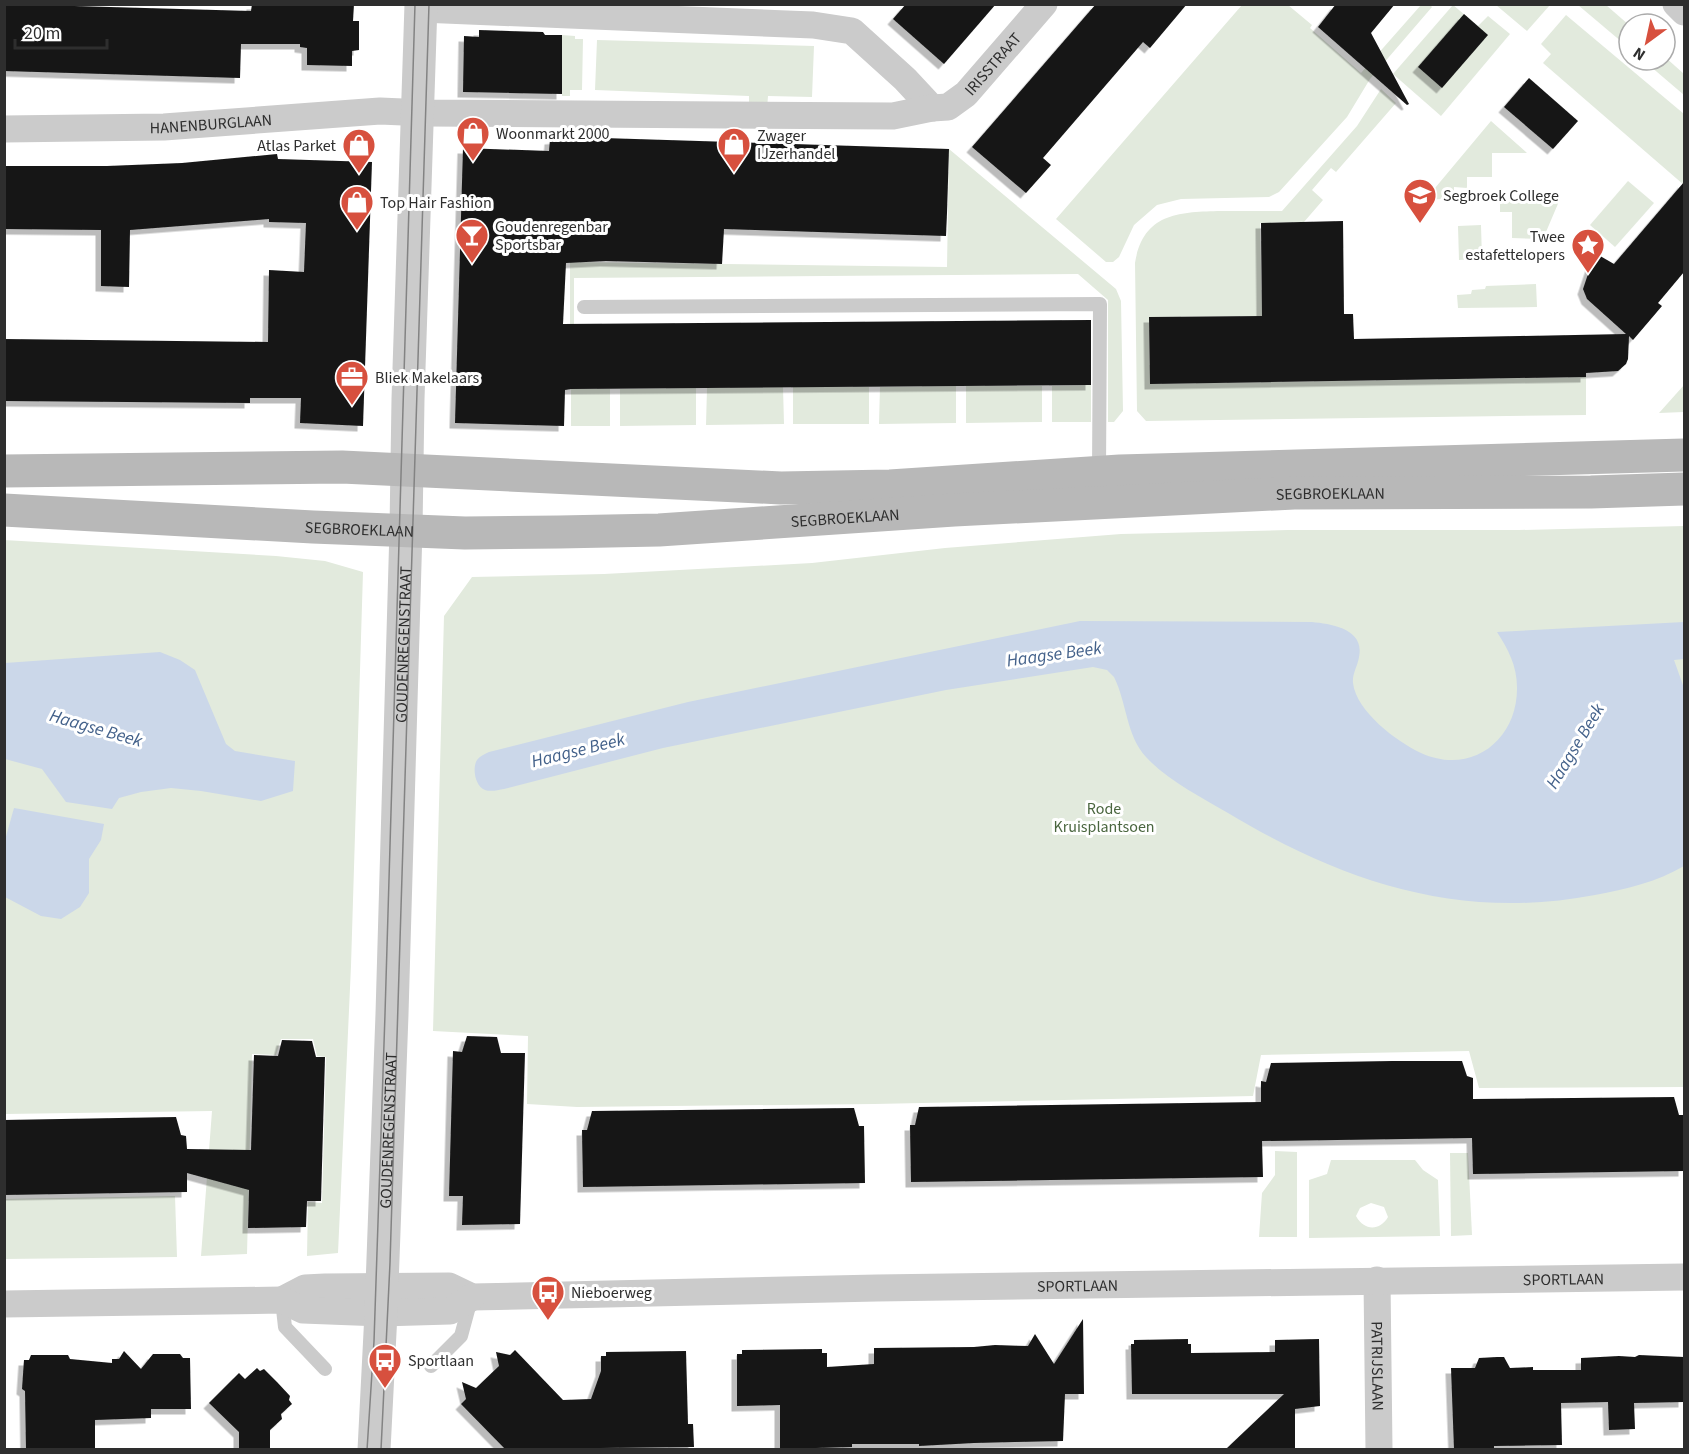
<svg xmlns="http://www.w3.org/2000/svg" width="1689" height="1454" viewBox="0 0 1689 1454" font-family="'Source Sans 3',sans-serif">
  <defs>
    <filter id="shadow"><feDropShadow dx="-5.5" dy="5.5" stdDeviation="0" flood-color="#0004"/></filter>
  </defs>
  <rect width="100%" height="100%" fill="#fff"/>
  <g fill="#e2eadd" fill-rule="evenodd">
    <path d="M1242 5H1288L1312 25 1310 28 1361 73 1421 5H1430L1432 7 1370 79 1347 117 1279 192 1269 197 1181 199 1157 205 1134 225 1119 257 1113 262H1106L1056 219Z"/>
    <path d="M1453 5 1478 26 1488 16 1510 34 1441 116 1393 74Z"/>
    <path d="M1496 5H1550L1527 31Z"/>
    <path d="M1578 5H1606L1629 25V48Z"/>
    <path d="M1566 15 1684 114V185L1543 63 1551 54 1541 44Z"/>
    <path d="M562 35 575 36V39H583L582 90H570V96H562Z"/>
    <path d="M597 40 814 46 812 97 768 96 767 109 749 108V96L595 90Z"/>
    <path d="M1665 57 1684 74V95L1643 60H1665Z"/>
    <path d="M1381 89 1396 103 1336 172 1331 168 1312 190 1323 200 1304 222 1260 223 1262 316 1149 317 1150 384 1586 377V415L1146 421 1137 411 1135 263C1143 213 1179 212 1221 211 1241 211 1262 211 1282 211L1357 126Z"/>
    <path d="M1491 121 1527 153H1492V177H1467V188L1454 187V192H1442V199L1425 200Z"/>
    <path d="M949 149 1116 289 1121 301 1123 411 1114 422H1108V300L1078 274 574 278V324H570V262L947 267Z"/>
    <path d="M1628 181 1654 203 1615 247 1590 225Z"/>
    <path d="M1500 198 1560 199 1543 239 1512 238V212H1500Z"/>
    <path d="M1481 225 1482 259 1459 260 1458 226Z"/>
    <path d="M1536 284 1537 307 1458 308 1457 295 1471 294 1472 290 1485 289 1486 286Z"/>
    <path d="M1091 385V422H1052V386Z"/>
    <path d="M1684 385V412L1659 413Z"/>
    <path d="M956 386V423L879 424 880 387Z"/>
    <path d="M966 386H1042V422L966 423Z"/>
    <path d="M783 387 784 424 706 425 707 388Z"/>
    <rect x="793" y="387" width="76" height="37"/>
    <path d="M696 388V425L620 426V389Z"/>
    <rect x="571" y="389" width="39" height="37"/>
    <path d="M1684 526V1087L1479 1088 1469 1051 1261 1055 1253 1096 874 1104 577 1107 527 1104 528 1036 433 1031 444 616 472 577 604 574 812 563 945 548 1121 534 1288 530H1519Z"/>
    <path d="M4 540 276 556 325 561 363 572 351 966 338 1253 307 1256 308 1202 322 1203 326 1057 317 1056 313 1039H281L276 1055 252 1054 247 1254 201 1256 212 1111 5 1114Z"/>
    <path d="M1275 1151 1297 1152V1237H1259L1262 1193 1275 1175Z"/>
    <path d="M1450 1153H1468L1472 1235 1451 1236Z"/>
    <path d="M1331 1160H1415L1423 1170 1438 1180 1440 1236 1309 1238V1180L1327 1174ZM1371 1203 1384 1207 1388 1217C1380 1231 1364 1231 1356 1216L1360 1208Z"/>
    <path d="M175 1196 177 1257 5 1259V1199Z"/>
  </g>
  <g fill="#cbd7e9">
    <path d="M1080 621 1312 622C1332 624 1365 629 1359 657 1358 665 1352 674 1353 683 1356 711 1397 742 1421 753 1471 776 1518 740 1517 687 1517 666 1508 649 1497 632L1684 622V659L1674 660 1684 688V866C1657 882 1626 889 1595 895 1459 921 1343 882 1228 813 1201 797 1167 780 1146 757 1126 735 1127 703 1114 677L1107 670 1093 667 946 690 663 748 504 789C498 790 491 792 485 790 475 786 472 768 477 760 480 756 485 754 489 752L688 702Z"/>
    <path d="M160 652 180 660 195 670 226 744 235 751 295 761 293 791 261 801 201 791 171 788 141 792 119 798 112 809 66 802 42 769 5 759V663Z"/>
    <path d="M14 808 104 824 101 840 89 859V893L80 907 61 919 41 916 5 897V840Z"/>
  </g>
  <g fill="#151515" filter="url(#shadow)">
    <path d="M4 4 251 11 252 4H354L353 21H359V50L352 51V66L307 65V48L300 47V44H241L240 78 4 71Z"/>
    <path d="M906 4H996L944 64 893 19Z"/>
    <path d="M1096 4H1187L1150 48 1143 42 1043 158 1051 165 1026 193 972 147Z"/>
    <path d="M1336 4H1395L1371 33 1409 104 1407 105 1318 27Z"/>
    <path d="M1464 14 1488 35 1442 88 1418 67Z"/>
    <path d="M479 30 543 32 545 35H562V94L463 92 464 36 479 37Z"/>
    <path d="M1529 78 1578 121 1553 149 1504 107Z"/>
    <path d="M571 137 949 149 947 213 946 236 724 229 722 264 606 261 566 263 563 324 1091 320V385L571 389 565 390 564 426 455 423 463 148 549 151 550 139Z"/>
    <path d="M277 154 278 159 372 162 363 426 300 423 301 398H250V403L4 401V339L268 342 269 270 304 272 306 223 269 222V219L130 230 129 287 101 286V230L4 229V166H107L182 163Z"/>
    <path d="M1684 182V272L1658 303 1662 306 1633 340 1629 336 1628 359 1626 364 1618 371 1586 373V377L1150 384 1149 317 1262 316 1261 223 1343 221 1344 314H1353L1354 339 1626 334 1587 299 1583 289 1595 253 1614 264Z"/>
    <path d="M467 1036 497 1037 501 1053H525L520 1224 462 1225 463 1196H449L453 1051 462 1052Z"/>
    <path d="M282 1040 312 1041 316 1057H325L321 1201H307L306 1227 248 1228 249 1190 187 1173V1192L4 1195V1120L176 1117 181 1135 186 1136 187 1149 251 1150 254 1055 278 1056Z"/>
    <path d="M1392 1061H1462L1467 1076 1473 1078V1099L1674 1097 1679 1115H1684V1171L1473 1174 1472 1138 1262 1141 1263 1177 911 1182 910 1125H915L919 1107 1261 1102V1081L1266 1082 1271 1063Z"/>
    <path d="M854 1108 859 1126H864L865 1183 583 1187 582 1130H587L592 1111Z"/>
    <path d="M1083 1319 1084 1394H1065L1063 1441 974 1443 919 1446V1444H852V1447L780 1449V1405L737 1406V1354H742V1350L822 1349V1353H827V1367L874 1364V1348L974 1347 995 1345 1028 1346 1035 1334 1054 1364Z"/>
    <path d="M1188 1339V1344H1191V1353L1275 1352V1340L1319 1339 1320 1406 1295 1409V1449H1226L1284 1394H1132L1131 1344H1134V1340Z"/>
    <path d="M515 1350 563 1400 591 1399 601 1371V1356H606V1352L686 1351 688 1424H693L694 1447 505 1449 461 1404 466 1399 462 1382 476 1388 499 1366 496 1352 510 1355Z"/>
    <path d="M124 1351 141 1369 153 1354H180L183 1358H190L191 1409H151V1418L95 1420V1449H26L25 1391 22 1389 24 1360H29L31 1355H68L70 1359 112 1363V1359H119Z"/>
    <path d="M1639 1355 1684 1357V1402L1634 1403 1635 1429 1609 1430 1608 1402 1561 1403 1562 1445 1494 1446V1449H1454L1451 1368H1475L1479 1358 1497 1357H1504L1510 1368 1533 1367V1370H1581V1358L1619 1356 1635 1357Z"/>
    <path d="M257 1368 260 1371 264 1369 277 1382 290 1396 289 1400 292 1404 281 1414 282 1419 270 1430V1449H239V1432L209 1403 239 1373 245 1379Z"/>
  </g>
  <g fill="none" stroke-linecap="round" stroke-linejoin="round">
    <g stroke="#cbcbcb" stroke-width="14">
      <path d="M584 307 1100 304 1099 472"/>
      <path d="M282 1300 285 1327 325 1369"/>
      <path d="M431 1366 461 1336 471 1299"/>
    </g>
    <g stroke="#cbcbcb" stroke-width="27">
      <path d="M1676 4 1684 12"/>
      <path d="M421 9 813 25 852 31 905 79 932 108"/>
      <path id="s1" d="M4 129 164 127 380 111 426 113 893 116 932 108 948 107 966 94 1044 4"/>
      <path id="s2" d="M1377 1280 1379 1450"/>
      <path id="s3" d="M282 1300 305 1288 325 1287 449 1286 472 1297 877 1288 1684 1277"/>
      <path d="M4 1304 282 1300 303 1310 381 1313 450 1311 472 1297"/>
    </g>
    <path stroke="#cbcbcb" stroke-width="33" id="s4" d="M374 1450 381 1313 392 1014 406 529 408 399 421 4"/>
    <g stroke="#b8b8b8" stroke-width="33">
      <path d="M4 471 342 467 781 488 890 486 1120 471 1684 455"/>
      <path id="s5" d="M4 510 313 527 465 533 559 532 659 530 954 510 1294 493 1591 492 1684 489"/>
    </g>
    <g stroke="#838383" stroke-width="1.5">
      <path d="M367 1450 374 1341 385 1014 415 4"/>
      <path d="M381 1450 390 1263 429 4"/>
    </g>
  </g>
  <defs>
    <symbol id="shop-pin" viewBox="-11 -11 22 30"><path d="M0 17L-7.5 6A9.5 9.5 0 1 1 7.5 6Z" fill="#d7503e" stroke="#fff"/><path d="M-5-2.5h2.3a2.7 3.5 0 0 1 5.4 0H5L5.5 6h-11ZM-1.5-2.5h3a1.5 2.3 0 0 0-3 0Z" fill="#fff"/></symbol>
    <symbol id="school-pin" viewBox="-11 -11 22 30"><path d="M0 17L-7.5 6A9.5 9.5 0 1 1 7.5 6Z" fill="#d7503e" stroke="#fff"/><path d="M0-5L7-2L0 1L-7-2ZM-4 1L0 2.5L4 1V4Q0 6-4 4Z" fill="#fff"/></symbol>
    <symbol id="bar-pin" viewBox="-11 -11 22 30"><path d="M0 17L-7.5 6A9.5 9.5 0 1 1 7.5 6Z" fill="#d7503e" stroke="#fff"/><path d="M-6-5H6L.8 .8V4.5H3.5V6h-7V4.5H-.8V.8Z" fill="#fff"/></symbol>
    <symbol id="sight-pin" viewBox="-11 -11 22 30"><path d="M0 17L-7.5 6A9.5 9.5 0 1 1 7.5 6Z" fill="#d7503e" stroke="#fff"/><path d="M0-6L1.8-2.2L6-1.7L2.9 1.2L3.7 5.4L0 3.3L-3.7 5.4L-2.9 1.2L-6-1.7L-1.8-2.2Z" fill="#fff"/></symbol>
    <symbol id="office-pin" viewBox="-11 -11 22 30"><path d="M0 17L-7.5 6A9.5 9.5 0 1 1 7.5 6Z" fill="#d7503e" stroke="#fff"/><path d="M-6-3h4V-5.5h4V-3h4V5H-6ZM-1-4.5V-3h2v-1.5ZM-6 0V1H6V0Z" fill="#fff"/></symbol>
    <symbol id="bus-pin" viewBox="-11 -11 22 30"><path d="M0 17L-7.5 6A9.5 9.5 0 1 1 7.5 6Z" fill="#d7503e" stroke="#fff"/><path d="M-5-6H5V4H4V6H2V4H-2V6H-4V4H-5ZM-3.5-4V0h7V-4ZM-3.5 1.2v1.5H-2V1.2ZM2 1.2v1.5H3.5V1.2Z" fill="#fff"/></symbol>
  </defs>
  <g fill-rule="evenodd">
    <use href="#shop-pin" x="454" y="114" width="38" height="52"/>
    <use href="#shop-pin" x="715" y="125" width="38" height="52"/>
    <use href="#shop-pin" x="340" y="126" width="38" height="52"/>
    <use href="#school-pin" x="1401" y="176" width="38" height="52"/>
    <use href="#shop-pin" x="338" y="183" width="38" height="52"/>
    <use href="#bar-pin" x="453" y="216" width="38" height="52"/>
    <use href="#sight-pin" x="1569" y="226" width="38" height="52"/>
    <use href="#office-pin" x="333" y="358" width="38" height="52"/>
    <use href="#bus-pin" x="529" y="1273" width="38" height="52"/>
    <use href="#bus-pin" x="366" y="1341" width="38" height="52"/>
  </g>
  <g text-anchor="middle" stroke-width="6" stroke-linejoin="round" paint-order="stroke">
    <g font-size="16" fill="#2e2e2e" stroke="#fff">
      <text dy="6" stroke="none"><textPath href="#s1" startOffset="1008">IRISSTRAAT</textPath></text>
      <text dy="6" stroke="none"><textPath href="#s1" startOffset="207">HANENBURGLAAN</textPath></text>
      <text dy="6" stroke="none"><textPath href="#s5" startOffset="1328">SEGBROEKLAAN</textPath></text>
      <text dy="6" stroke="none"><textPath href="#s5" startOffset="842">SEGBROEKLAAN</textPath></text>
      <text dy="6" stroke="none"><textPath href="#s5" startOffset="356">SEGBROEKLAAN</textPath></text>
      <text dy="6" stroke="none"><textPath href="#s4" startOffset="806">GOUDENREGENSTRAAT</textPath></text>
      <text dy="6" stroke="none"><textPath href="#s4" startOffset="320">GOUDENREGENSTRAAT</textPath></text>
      <text dy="6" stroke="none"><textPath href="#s3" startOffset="1287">SPORTLAAN</textPath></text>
      <text dy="6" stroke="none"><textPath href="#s3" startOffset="801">SPORTLAAN</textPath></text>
      <text dy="6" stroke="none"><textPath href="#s2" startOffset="86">PATRIJSLAAN</textPath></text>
    </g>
    <g font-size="16" fill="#2e2e2e" stroke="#fff" text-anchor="start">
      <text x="496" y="139">Woonmarkt 2000</text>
      <text x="757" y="141">Zwager<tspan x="757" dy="18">IJzerhandel</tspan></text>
      <text x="336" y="151" text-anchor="end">Atlas Parket</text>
      <text x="1443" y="201">Segbroek College</text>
      <text x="380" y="208">Top Hair Fashion</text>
      <text x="495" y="232">Goudenregenbar<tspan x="495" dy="18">Sportsbar</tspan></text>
      <text x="1565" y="242" text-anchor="end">Twee<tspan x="1565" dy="18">estafettelopers</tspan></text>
      <text x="375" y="383">Bliek Makelaars</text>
      <text x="571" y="1298">Nieboerweg</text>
      <text x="408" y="1366">Sportlaan</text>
    </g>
    <g font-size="16" fill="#4a663f" stroke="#fff">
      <text x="1104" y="814">Rode<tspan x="1104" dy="18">Kruisplantsoen</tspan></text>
    </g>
    <g font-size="18" font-style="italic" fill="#43618a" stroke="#fff">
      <text transform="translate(1054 654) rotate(-8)" y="6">Haagse Beek</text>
      <text transform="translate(96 728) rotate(16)" y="6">Haagse Beek</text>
      <text transform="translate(1575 746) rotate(-59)" y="6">Haagse Beek</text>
      <text transform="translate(578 750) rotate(-14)" y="6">Haagse Beek</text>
    </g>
  </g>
  <rect width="1689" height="1454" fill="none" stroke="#2e2e2e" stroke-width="12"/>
  <g transform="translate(1647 42) rotate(213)"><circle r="28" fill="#ffffff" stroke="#ababab" stroke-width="1.5"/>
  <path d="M0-4.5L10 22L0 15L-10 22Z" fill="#d7503e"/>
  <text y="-9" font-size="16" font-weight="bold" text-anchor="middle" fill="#2e2e2e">N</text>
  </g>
  <path d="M15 39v9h92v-9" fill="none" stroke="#2e2e2e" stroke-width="3"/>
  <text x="24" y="39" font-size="18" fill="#2e2e2e" stroke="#ffffff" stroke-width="4.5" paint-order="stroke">20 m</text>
</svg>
